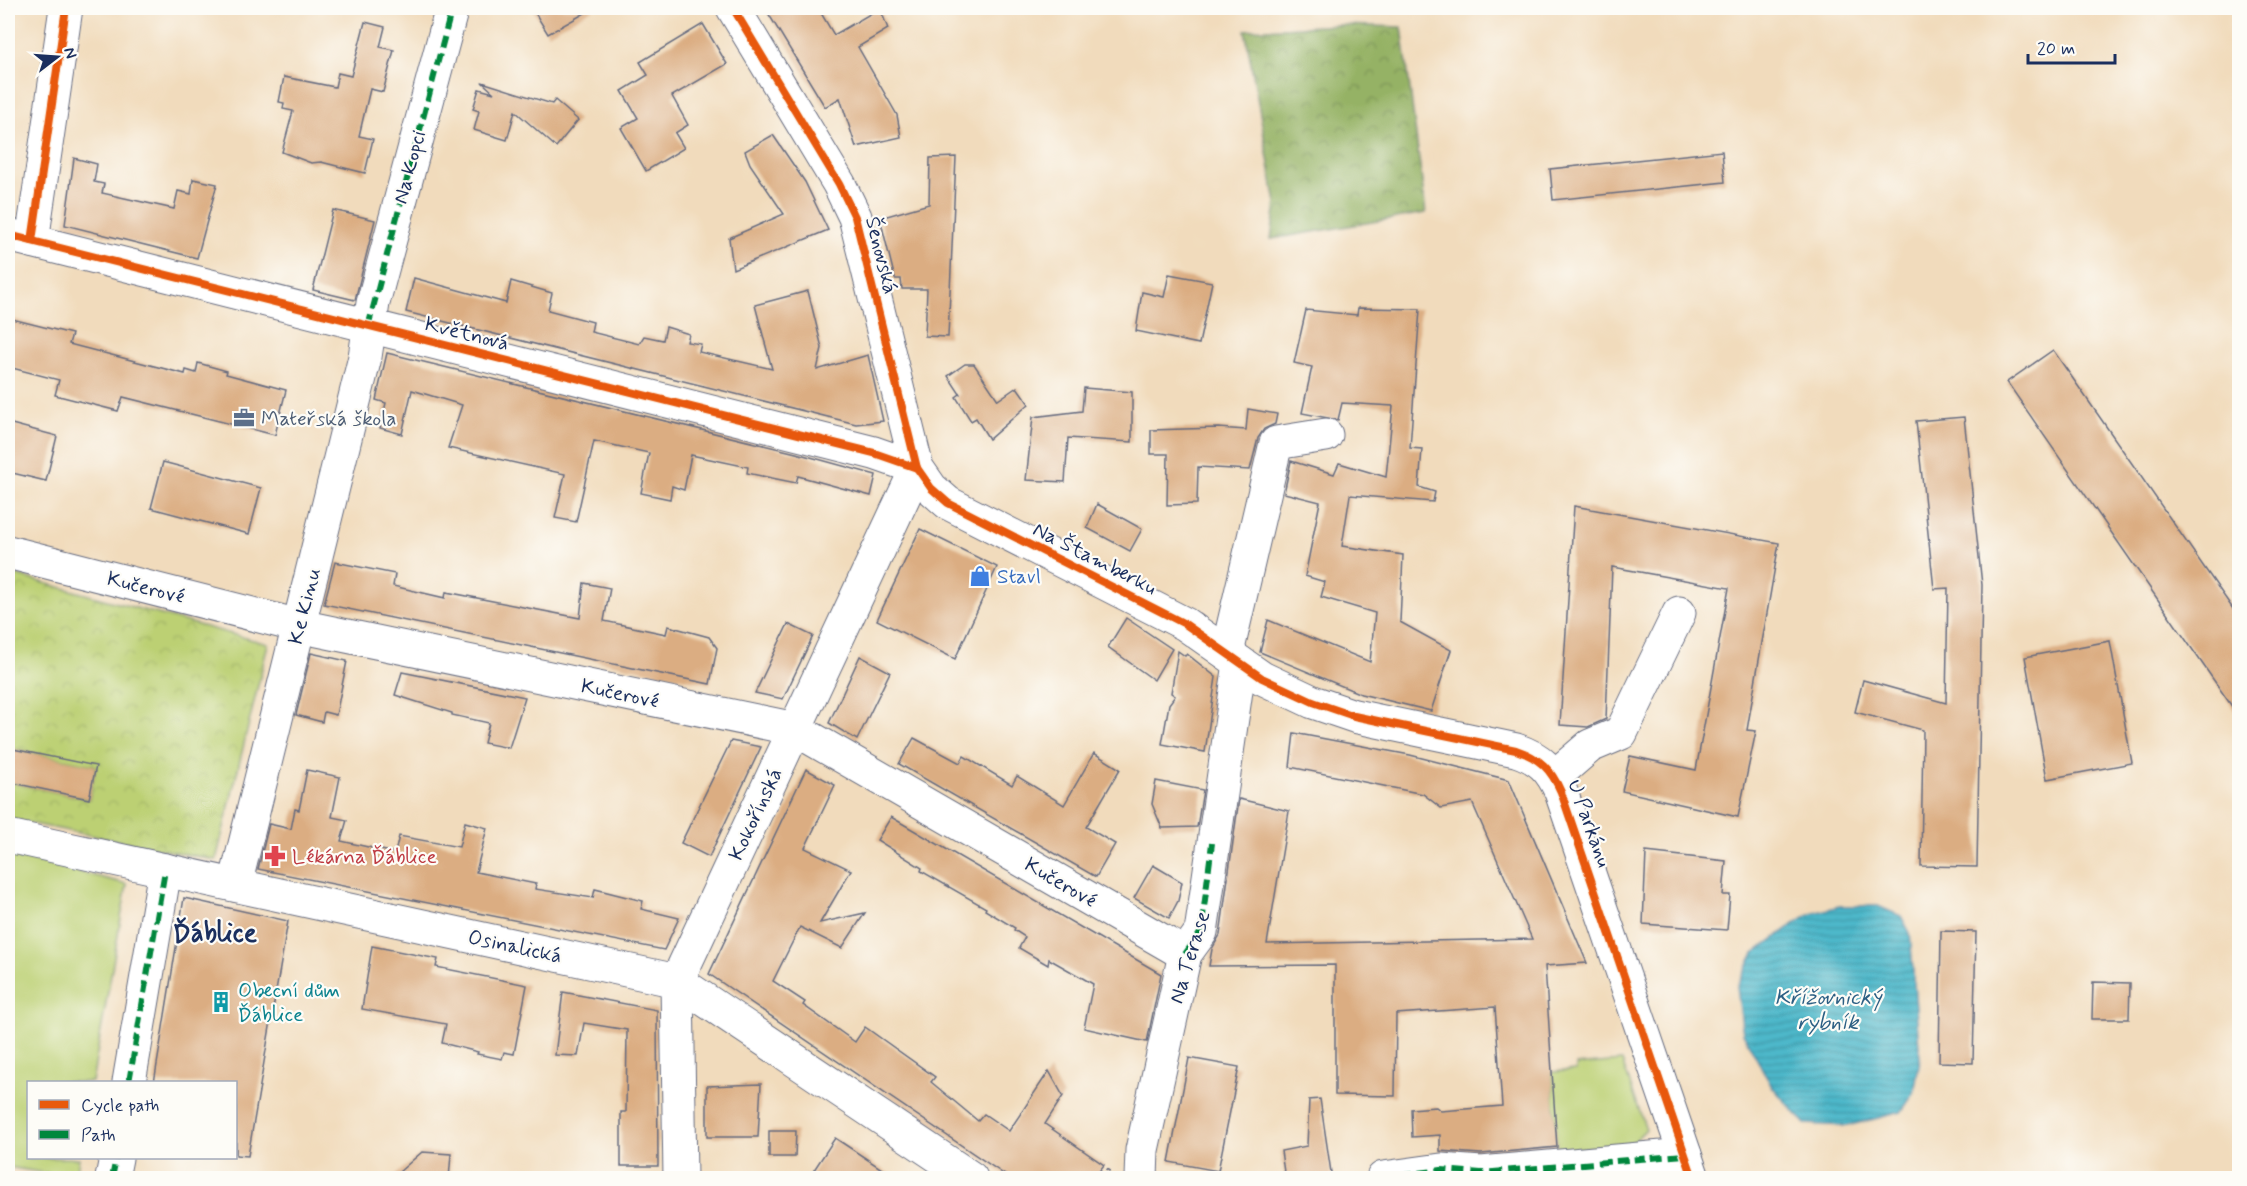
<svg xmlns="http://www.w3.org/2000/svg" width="2247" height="1186" viewBox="0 0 2247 1186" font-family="Mynerve,sans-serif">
  <defs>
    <pattern id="forest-crowns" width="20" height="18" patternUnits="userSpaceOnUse" patternTransform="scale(1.5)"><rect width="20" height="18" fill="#95b265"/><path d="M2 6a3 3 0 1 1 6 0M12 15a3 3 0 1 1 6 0" fill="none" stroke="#799156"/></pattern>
    <pattern id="park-crowns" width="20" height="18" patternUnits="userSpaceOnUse" patternTransform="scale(1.5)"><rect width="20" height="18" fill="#bcd073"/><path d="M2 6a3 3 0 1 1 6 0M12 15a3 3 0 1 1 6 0" fill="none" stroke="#a1b366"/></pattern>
    <pattern id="water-rules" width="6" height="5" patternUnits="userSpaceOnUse" patternTransform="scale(1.5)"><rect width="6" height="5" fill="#4db8ca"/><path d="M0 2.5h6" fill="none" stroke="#3f96a7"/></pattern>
  </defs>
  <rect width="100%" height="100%" fill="#fdfcf7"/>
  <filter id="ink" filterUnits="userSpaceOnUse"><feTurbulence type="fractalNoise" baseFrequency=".0167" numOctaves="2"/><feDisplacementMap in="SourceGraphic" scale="12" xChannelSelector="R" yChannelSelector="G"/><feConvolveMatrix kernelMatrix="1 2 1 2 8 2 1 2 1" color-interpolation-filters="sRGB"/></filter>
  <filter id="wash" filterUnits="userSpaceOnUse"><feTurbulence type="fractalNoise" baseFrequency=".008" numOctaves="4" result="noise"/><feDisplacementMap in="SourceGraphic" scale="24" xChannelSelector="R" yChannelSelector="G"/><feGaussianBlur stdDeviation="1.35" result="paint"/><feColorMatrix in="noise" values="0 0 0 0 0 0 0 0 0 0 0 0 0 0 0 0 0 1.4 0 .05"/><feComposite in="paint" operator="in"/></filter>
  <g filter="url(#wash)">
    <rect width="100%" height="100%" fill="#f1dbbc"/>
    <g fill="#bcd073" stroke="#6c8068" stroke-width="1.5">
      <path d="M8 854 127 884 92 1082H28V1158H79L76 1178 8 1167Z"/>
      <path d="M1622 1061 1646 1129 1631 1144 1557 1150 1552 1072 1576 1070V1065Z"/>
    </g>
    <path fill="url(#forest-crowns)" stroke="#587062" stroke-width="1.5" d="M1340 25 1402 27 1426 213 1271 239 1276 203 1245 30Z"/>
    <path fill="url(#park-crowns)" stroke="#6c8068" stroke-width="1.5" d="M8 573 268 644 216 860 8 819V782L89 799 96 766 8 748Z"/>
    <path fill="url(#water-rules)" stroke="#347494" stroke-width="1.5" d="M1839 906H1878L1901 916 1910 933 1920 1059 1914 1093 1901 1112 1847 1126 1805 1124 1771 1085 1743 1033 1737 987 1754 953 1807 915Z"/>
    <g id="blocks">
      <g fill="#dbad82">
        <path d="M532 8H594L548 34Z"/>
        <path d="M765 8H818L834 35 880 8 888 29 858 47 897 115 901 137 856 147 840 98 825 107Z"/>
        <path d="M365 22 385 27 380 47 394 50 383 92 370 89 359 136 373 139 365 173 321 162 311 163 282 152 293 111 283 109 284 103 279 102 284 77 335 87 338 73 351 76Z"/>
        <path d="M703 24 727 64 672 96 688 125 675 133 684 148 646 171 621 128 638 118 622 91 648 75 640 62Z"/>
        <path d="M482 82 552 104 555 100 578 120 556 147 515 111 507 140 474 130 479 111 473 109 479 89 494 93Z"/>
        <path d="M773 135 805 182 828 230 733 269 729 238 784 214 750 164 745 151Z"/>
        <path d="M1722 151 1725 182 1553 200 1550 169Z"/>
        <path d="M956 157 948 337 925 336 927 289H902L901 279H895L880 218 929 204 930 158Z"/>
        <path d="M74 158 97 164 94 182 104 184 102 193 174 209 178 191 191 194 193 179 217 184 197 258 65 225Z"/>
        <path d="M333 210 375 220 355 300 313 290Z"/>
        <path d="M1169 274 1212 282 1199 344 1136 331 1142 292 1164 297Z"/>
        <path d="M414 278 506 303 511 281 552 293 548 310 593 322 591 332 639 344 644 336 663 340 666 327 689 334 687 342 701 344 699 352 772 369 755 305 808 291 822 348 817 370 868 355 883 421 856 424 406 312Z"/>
        <path d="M1358 308 1420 309 1410 448 1422 449 1419 487 1435 492 1433 502 1350 495 1342 546 1403 555 1400 622 1451 650 1431 711 1361 694 1260 652 1268 620 1370 662 1375 613 1321 597 1325 582 1305 576 1320 502 1284 493 1291 461 1334 474 1339 463 1386 477 1393 406 1342 403 1338 420 1302 413 1312 367 1294 363 1306 310 1357 315Z"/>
        <path d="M8 318 72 334 69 344 185 374 186 370 196 373 198 363 227 371 226 374 286 390 275 435 123 397 118 411 55 395 59 380 8 367Z"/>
        <path d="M2053 350 2240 619V718L2007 382Z"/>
        <path d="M387 353 796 453 876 475 871 496 798 476 796 483 747 473 748 467 691 455 684 490 672 486 670 499 641 493 649 453 594 441 576 522 555 518 565 474 448 448 462 405 412 390 402 434 380 428 386 403 376 400Z"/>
        <path d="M965 364H974L998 400 1017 387 1029 404 989 439 976 418 971 421 956 397 960 394 948 376Z"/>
        <path d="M1084 388 1132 392V442L1068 438 1065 482 1026 480 1033 417 1082 411Z"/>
        <path d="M1248 409 1277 414 1275 424 1264 429 1258 438 1250 470 1198 467 1197 504 1167 505 1168 454H1151V430L1218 428 1246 430Z"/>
        <path d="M1964 417 1982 585 1977 867 1921 866 1923 730 1855 712 1863 680 1946 703 1948 588 1934 589 1916 421Z"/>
        <path d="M8 423 57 436 46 481 8 472Z"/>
        <path d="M163 462 261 488 249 534 151 508Z"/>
        <path d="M1097 504 1142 529 1130 551 1087 528Z"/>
        <path d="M1574 506 1779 543 1747 730 1756 731 1738 817 1622 791 1630 756 1696 770 1729 588 1612 567 1606 719 1588 727 1560 725Z"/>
        <path d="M920 529 997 567 955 659 877 620Z"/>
        <path d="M335 562 395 574 393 586 445 598 446 592 580 618 584 583 610 588 604 621 666 634 668 626 709 637 717 648 710 684 324 604Z"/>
        <path d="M1126 618 1172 649 1154 680 1108 647Z"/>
        <path d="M788 624 813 636 783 699 755 693Z"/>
        <path d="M2110 641 2132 763 2047 779 2025 657Z"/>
        <path d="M1178 651 1185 656 1187 654 1216 677 1205 752 1162 744 1169 704 1175 696 1171 693Z"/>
        <path d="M311 653 347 661 336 715 324 712 322 722 296 715Z"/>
        <path d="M860 656 890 672 857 740 829 723Z"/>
        <path d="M402 672 525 697 509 748 484 743 489 723 452 715V713L395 695Z"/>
        <path d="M1294 733 1410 755 1509 780 1587 963 1545 966 1557 1147 1481 1154 1440 1151V1135L1412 1137 1411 1109 1436 1107 1441 1111 1502 1106 1495 1007 1396 1014 1395 1096 1335 1095V965L1209 966 1212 949 1220 935 1239 799 1289 811 1267 944 1532 939 1472 802 1441 808 1423 794 1290 767Z"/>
        <path d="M914 738 960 763 964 756 1012 785 1017 776 1064 805 1094 753 1120 769 1086 827 1115 844 1096 877 899 764Z"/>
        <path d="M731 741 761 747 709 857 681 843Z"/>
        <path d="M8 748 96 766 89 799 8 782Z"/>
        <path d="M806 769 835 785 805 848 851 870 820 923 865 913 842 948 800 927 773 981 805 1002 803 1005 855 1042 865 1027 935 1077 931 1082 978 1121 984 1114 1009 1131 1049 1071 1063 1096 1045 1124 1104 1165 1093 1179H1011L709 974Z"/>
        <path d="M307 770 340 777 332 817 347 820 341 841 395 853 399 836 459 847 465 822 487 828 476 872 536 884 535 889 593 898 595 889 643 901 641 909 679 918 664 950 258 869 269 824 291 829 295 809 299 810Z"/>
        <path d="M1156 781 1203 790 1197 827 1162 828 1152 804Z"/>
        <path d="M891 817 1161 974 1147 1042 1084 1028 1093 984 1049 959 1048 965 1019 948 1025 937 1014 930 1015 928 985 910 986 908 921 871 922 868 877 840Z"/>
        <path d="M1646 852 1726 861 1723 895H1730L1727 930 1643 924Z"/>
        <path d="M1153 865 1182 882 1178 901 1169 918 1134 898Z"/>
        <path d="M184 898 288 921 248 1156 236 1155V1083H154Z"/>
        <path d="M1941 931 1976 932 1973 1063 1939 1062Z"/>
        <path d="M372 946 438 959 436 967 527 985 514 1054 504 1052 502 1059 477 1054 478 1052 442 1043 446 1024 362 1009Z"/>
        <path d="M2093 982 2130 983 2129 1019H2092Z"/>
        <path d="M563 992 657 1010 658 1166H621V1112H626L627 1030 584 1023 578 1056 555 1055Z"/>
        <path d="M1189 1058 1239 1067 1218 1171 1169 1162Z"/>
        <path d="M761 1084 758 1137H707V1086Z"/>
        <path d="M1320 1099 1332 1179H1285L1281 1151 1307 1146 1309 1100Z"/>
        <path d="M769 1131H796L795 1157H769Z"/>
        <path d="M835 1138 897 1179H808Z"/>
        <path d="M422 1152 451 1154 449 1179H391Z"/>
      </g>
    </g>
  </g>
  <g filter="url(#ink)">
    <use href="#blocks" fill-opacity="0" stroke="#666b7f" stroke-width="1.5"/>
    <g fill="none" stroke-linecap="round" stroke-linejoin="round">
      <defs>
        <g id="minor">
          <path d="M733 8 839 184 855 217 917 468 931 488 948 503 1185 624 1262 678 1313 702 1354 716 1516 750C1540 758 1551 769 1561 792L1693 1178"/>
          <path d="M8 235 874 453 917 468"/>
          <path d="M32 241 66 8"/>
          <path d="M8 552 299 626 795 729 1185 954"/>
          <path d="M1227 653 1276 443 1326 435"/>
          <path d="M1554 777 1590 746 1621 733 1679 613"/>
          <path d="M8 836 677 981 971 1178"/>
          <path d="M235 885 365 357 373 303 452 8"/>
          <path d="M129 1082 165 870"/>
          <path d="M112 1178 116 1158"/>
          <path d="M680 1178 677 981 917 468"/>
          <path d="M1141 1178 1142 1150 1185 954 1201 932 1240 663"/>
          <path d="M1383 1178 1441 1170 1481 1173 1685 1155"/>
        </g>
      </defs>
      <use href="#minor" stroke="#666b7f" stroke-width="35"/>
      <path stroke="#666b7f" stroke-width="4" stroke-dasharray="4.5 4.5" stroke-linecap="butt" d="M1102 1178 1109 1169"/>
      <use href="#minor" stroke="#fff" stroke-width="33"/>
      <g stroke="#00873e" stroke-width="6" stroke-dasharray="12 6" stroke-linecap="butt">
        <path d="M368 327 452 8"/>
        <path d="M1185 954 1201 932 1212 843"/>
        <path d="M129 1082 165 870"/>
        <path d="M112 1178 116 1158"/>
        <path d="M1383 1178 1441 1170 1481 1173 1685 1155"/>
      </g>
      <defs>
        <g id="cycleway">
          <path d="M733 8 839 184 855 217 917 468 931 488 948 503 1185 624 1262 678 1313 702 1354 716 1516 750C1540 758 1551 769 1561 792L1693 1178"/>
          <path d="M8 235 874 453 917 468"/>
          <path d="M32 241 66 8"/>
        </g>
      </defs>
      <use href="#cycleway" stroke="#fdfcf7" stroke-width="11"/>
      <use href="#cycleway" stroke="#e8590c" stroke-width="8"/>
    </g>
  </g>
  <defs>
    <symbol id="office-bare" viewBox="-9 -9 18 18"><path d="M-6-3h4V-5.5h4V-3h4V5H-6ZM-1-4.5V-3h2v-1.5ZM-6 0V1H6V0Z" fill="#5c6f8a" stroke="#fdfcf7" stroke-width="2.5" paint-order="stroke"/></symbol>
    <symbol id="shop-bare" viewBox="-9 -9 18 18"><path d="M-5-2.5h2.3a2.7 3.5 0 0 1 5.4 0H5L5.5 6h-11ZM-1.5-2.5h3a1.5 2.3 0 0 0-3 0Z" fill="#3f7fe0" stroke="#fdfcf7" stroke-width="2.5" paint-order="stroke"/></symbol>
    <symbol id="pharmacy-bare" viewBox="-9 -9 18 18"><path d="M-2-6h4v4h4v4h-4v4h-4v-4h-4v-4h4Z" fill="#e0444e" stroke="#fdfcf7" stroke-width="2.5" paint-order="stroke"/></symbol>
    <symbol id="building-bare" viewBox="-9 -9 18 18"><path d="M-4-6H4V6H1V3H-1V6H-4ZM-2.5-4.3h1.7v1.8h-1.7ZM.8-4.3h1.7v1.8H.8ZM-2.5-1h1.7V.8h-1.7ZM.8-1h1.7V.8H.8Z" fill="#0f9aa8" stroke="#fdfcf7" stroke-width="2.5" paint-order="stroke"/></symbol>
  </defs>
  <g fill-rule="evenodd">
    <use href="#office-bare" x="229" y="403" width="30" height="30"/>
    <use href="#shop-bare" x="965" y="561" width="30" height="30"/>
    <use href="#pharmacy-bare" x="260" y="841" width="30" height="30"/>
    <use href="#building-bare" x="206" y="987" width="30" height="30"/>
  </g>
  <g text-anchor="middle" stroke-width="4.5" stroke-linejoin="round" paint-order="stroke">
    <g font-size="21" fill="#1b2f5e" stroke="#fdfcf7">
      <text transform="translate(409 167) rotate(-75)" y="7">Na Kopci</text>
      <text transform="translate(882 255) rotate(76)" y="7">Šenovská</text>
      <text transform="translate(467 333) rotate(14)" y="7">Květnová</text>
      <text transform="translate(1095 558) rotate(27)" y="7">Na Štamberku</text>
      <text transform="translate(146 587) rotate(14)" y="7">Kučerové</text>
      <text transform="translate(304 606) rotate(-76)" y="7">Ke Kinu</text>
      <text transform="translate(620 693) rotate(12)" y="7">Kučerové</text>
      <text transform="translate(755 814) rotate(-65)" y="7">Kokořínská</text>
      <text transform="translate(1590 823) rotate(70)" y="7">U Parkánu</text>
      <text transform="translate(1061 882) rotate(30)" y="7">Kučerové</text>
      <text transform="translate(515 946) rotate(12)" y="7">Osinalická</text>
      <text transform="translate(1189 957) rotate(-73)" y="7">Na Terase</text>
    </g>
    <g font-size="21" fill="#4e5e75" stroke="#fdfcf7" text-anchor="start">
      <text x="261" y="425">Mateřská škola</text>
    </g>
    <g font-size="21" fill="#366cbe" stroke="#fdfcf7" text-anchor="start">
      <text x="997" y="583">Stavl</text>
    </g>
    <g font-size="21" fill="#be3a42" stroke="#fdfcf7" text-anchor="start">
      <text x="292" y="863">Lékárna Ďáblice</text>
    </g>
    <g font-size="21" fill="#0d838f" stroke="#fdfcf7" text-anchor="start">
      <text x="238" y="997">Obecní dům<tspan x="238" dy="24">Ďáblice</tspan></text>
    </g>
    <g font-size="22" font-style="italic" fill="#2c5f84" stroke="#fdfcf7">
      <text x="1828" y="1004">Křížovnický<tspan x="1828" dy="25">rybník</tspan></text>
    </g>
    <g font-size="27" font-weight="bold" fill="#1b2f5e" stroke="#fdfcf7">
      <text x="215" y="941">Ďáblice</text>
    </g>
  </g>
  <rect width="2247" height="1186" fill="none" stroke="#fdfcf7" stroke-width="30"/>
  <rect x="27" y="1081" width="210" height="78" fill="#fdfcf7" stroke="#a3aaba" stroke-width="1.5"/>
  <rect x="39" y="1100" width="30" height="9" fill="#e8590c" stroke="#a3aaba" stroke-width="1.5"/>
  <text x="81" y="1111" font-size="18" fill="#1b2f5e">Cycle path</text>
  <rect x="39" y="1130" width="30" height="9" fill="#00873e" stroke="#a3aaba" stroke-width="1.5"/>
  <text x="81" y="1141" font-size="18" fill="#1b2f5e">Path</text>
  <g transform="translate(57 57) rotate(73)" stroke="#fdfcf7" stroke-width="4.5" paint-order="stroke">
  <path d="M0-4.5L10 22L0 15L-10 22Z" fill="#1b2f5e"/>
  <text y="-9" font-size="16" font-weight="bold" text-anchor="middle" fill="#1b2f5e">N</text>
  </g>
  <path d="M2028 54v9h87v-9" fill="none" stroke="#1b2f5e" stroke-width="3"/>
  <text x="2037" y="54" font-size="18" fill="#1b2f5e" stroke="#fdfcf7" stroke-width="4.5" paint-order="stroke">20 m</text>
</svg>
